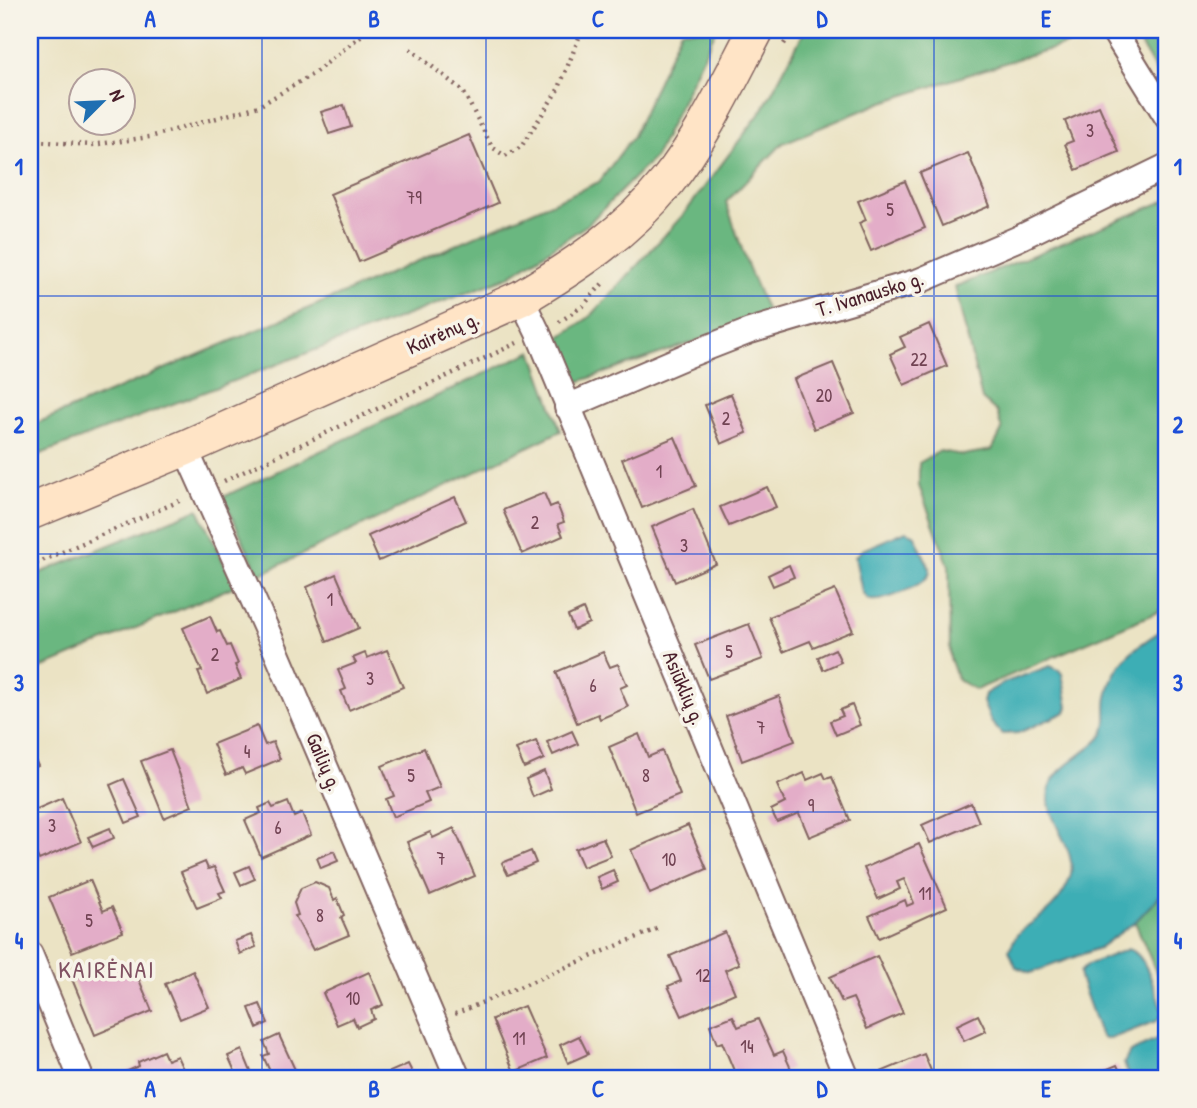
<svg xmlns="http://www.w3.org/2000/svg" width="1197" height="1108" viewBox="0 0 1197 1108" font-family="'Patrick Hand',sans-serif">
  <rect width="100%" height="100%" fill="#f7f3e8"/>
  <filter id="ink" filterUnits="userSpaceOnUse"><feTurbulence type="fractalNoise" baseFrequency=".0143" numOctaves="2"/><feDisplacementMap in="SourceGraphic" scale="14" xChannelSelector="R" yChannelSelector="G"/><feConvolveMatrix kernelMatrix="1 2 1 2 8 2 1 2 1" color-interpolation-filters="sRGB"/></filter>
  <filter id="wash" filterUnits="userSpaceOnUse"><feTurbulence type="fractalNoise" baseFrequency=".00686" numOctaves="4" result="noise"/><feDisplacementMap in="SourceGraphic" scale="28" xChannelSelector="R" yChannelSelector="G"/><feGaussianBlur stdDeviation="1.57" result="paint"/><feColorMatrix in="noise" values="0 0 0 0 0 0 0 0 0 0 0 0 0 0 0 0 0 1.4 0 .05"/><feComposite in="paint" operator="in"/></filter>
  <g filter="url(#wash)">
    <rect width="100%" height="100%" fill="#ebe3c4"/>
    <g fill="#6ab780" stroke="#5a6b56" stroke-width="2">
      <path d="M681 30H716L655 157 587 225 508 277 30 458V426L361 286 599 182 633 136Z"/>
      <path d="M805 30H1094L1098 36 1023 57 880 103 783 143 726 202 748 267 769 316 578 382 557 339 591 316 684 214 763 109Z"/>
      <path d="M1140 30H1167V90L1137 39Z"/>
      <path d="M1167 200V608L976 690 958 680 950 658 949 566 919 486V463L940 451 963 455 992 450 1002 430 997 412 982 399 955 287Z"/>
      <path d="M532 351 561 431 259 575 223 497Z"/>
      <path d="M198 509 235 586 30 673V577Z"/>
      <path d="M1167 888V998L1135 922Z"/>
    </g>
    <g fill="#3daeb5" stroke="#446670" stroke-width="2">
      <path d="M906 531 914 534 930 569 929 575C921 586 880 605 867 599L862 592 855 557 862 550Z"/>
      <path d="M1167 627V888L1135 922 1099 948 1031 973 1016 967 1009 950C1012 945 1014 939 1017 935 1020 930 1028 926 1033 922 1050 911 1063 898 1070 878 1079 848 1044 821 1049 791 1053 767 1085 755 1100 738 1110 726 1104 711 1107 697 1114 659 1137 646 1167 627Z"/>
      <path d="M1050 666 1059 670 1062 674 1068 707 1066 712 1018 733 1002 734 991 722 983 702 985 694 1003 683Z"/>
      <path d="M1128 949C1147 953 1156 995 1163 1013L1157 1021 1110 1039H1104L1100 1034 1080 978V972L1087 965Z"/>
      <path d="M1163 1037 1167 1038V1078H1129L1124 1063 1130 1052Z"/>
    </g>
    <g id="blocks">
      <g fill="#e3adc8">
        <path d="M344 105 351 127 329 134 321 112Z"/>
        <path d="M1099 106 1119 152 1076 170 1065 144 1073 141 1065 121Z"/>
        <path d="M469 135 498 203 359 262 330 194Z"/>
        <path d="M968 153 990 206 942 226 920 173Z"/>
        <path d="M905 181 925 228 871 251 859 223 866 220 858 201Z"/>
        <path d="M929 324 947 366 904 385 890 354 905 347 900 337Z"/>
        <path d="M833 363 854 413 814 429 794 379Z"/>
        <path d="M731 394 747 433 721 444 705 405Z"/>
        <path d="M675 437 696 486 642 508 622 459Z"/>
        <path d="M767 487 776 507 729 526 720 507Z"/>
        <path d="M544 493 550 507 557 504 564 522 558 524 563 536 522 554 503 510Z"/>
        <path d="M455 497 466 521 379 561 368 536Z"/>
        <path d="M693 509 716 564 675 582 652 527Z"/>
        <path d="M789 565 794 577 773 586 768 575Z"/>
        <path d="M336 574 359 628 327 642 307 587Z"/>
        <path d="M835 590 853 631 813 647 810 641 783 652 769 617Z"/>
        <path d="M583 609 589 623 574 630 568 616Z"/>
        <path d="M210 616 217 632 220 631 227 646 230 645 238 664 235 665 241 679 207 694 198 672 202 671 183 628Z"/>
        <path d="M749 624 763 659 709 679 695 645Z"/>
        <path d="M835 649 841 662 823 670 818 657Z"/>
        <path d="M387 650 403 687 349 710 341 691 346 689 338 670 356 663 353 658 365 653 367 658Z"/>
        <path d="M603 652 610 667 618 664 627 685 620 688 628 707 600 719 598 714 577 723 556 672Z"/>
        <path d="M779 696 795 741 742 761 726 716Z"/>
        <path d="M852 705 860 725 836 735 830 721 843 716 840 710Z"/>
        <path d="M257 726 265 745 273 742 280 759 245 774 242 768 226 775 213 744Z"/>
        <path d="M572 731 578 744 553 755 547 742Z"/>
        <path d="M639 734 648 757 662 751 680 795 636 813 609 747Z"/>
        <path d="M536 741 544 759 524 768 516 749Z"/>
        <path d="M30 748 38 766 30 770Z"/>
        <path d="M424 748 440 787 425 793 429 802 393 817 386 799 394 796 382 766Z"/>
        <path d="M170 750 192 806 164 818 141 761Z"/>
        <path d="M544 771 551 789 533 797 526 779Z"/>
        <path d="M804 773 807 780 823 773 826 779 832 777 850 820 809 837 799 813 777 822 771 810 785 803 777 785Z"/>
        <path d="M124 779 141 817 126 823 110 785Z"/>
        <path d="M62 798 81 842 39 860 30 840V812Z"/>
        <path d="M288 802 294 817 302 813 311 835 261 857 245 820 261 813 259 808 270 803 273 808Z"/>
        <path d="M971 803 979 822 930 843 922 825Z"/>
        <path d="M688 825 707 869 650 894 631 850Z"/>
        <path d="M110 828 114 838 93 847 88 837Z"/>
        <path d="M454 828 475 876 430 895 407 842 430 832 433 838Z"/>
        <path d="M603 838 611 856 583 867 575 849Z"/>
        <path d="M919 844 947 907 879 938 869 916 905 900 907 906 914 903 904 879 897 882 900 889 878 899 864 868Z"/>
        <path d="M334 851 338 861 321 868 317 858Z"/>
        <path d="M531 851 536 863 508 875 502 863Z"/>
        <path d="M205 862 208 869 214 867 225 891 219 893 222 898 197 908 181 872Z"/>
        <path d="M249 866 255 879 241 885 235 872Z"/>
        <path d="M613 870 618 882 602 889 597 877Z"/>
        <path d="M90 880 103 911 112 907 123 932 72 952 49 897Z"/>
        <path d="M315 882 329 888 334 900 337 898 344 915 341 917 349 935 313 950 295 916 298 915 294 903 301 888Z"/>
        <path d="M725 932 739 964 725 970 735 993 682 1016 668 986 681 981 670 956Z"/>
        <path d="M251 935 256 947 240 954 235 941Z"/>
        <path d="M877 956 903 1013 867 1029 853 998 842 1002 830 977Z"/>
        <path d="M131 960 152 1011 95 1035 72 979 110 964 112 969Z"/>
        <path d="M193 971 209 1007 180 1019 165 984Z"/>
        <path d="M369 972 383 1005 371 1010 374 1019 357 1027 353 1018 337 1025 323 993Z"/>
        <path d="M260 1004 268 1023 257 1028 249 1008Z"/>
        <path d="M524 1006 547 1058 514 1072 492 1019Z"/>
        <path d="M978 1015 986 1031 964 1041 957 1025Z"/>
        <path d="M733 1016 738 1027 758 1019 774 1055 783 1051 791 1069 769 1078H723L735 1073 722 1042 717 1044 710 1025Z"/>
        <path d="M279 1035 297 1074 287 1078H273L263 1056 269 1054 264 1042Z"/>
        <path d="M579 1036 588 1054 568 1063 560 1045Z"/>
        <path d="M242 1050 252 1074 238 1078 228 1056Z"/>
        <path d="M163 1051 167 1060 177 1056 187 1078H123L121 1074 139 1066 138 1062Z"/>
        <path d="M924 1054 934 1078H877L876 1074Z"/>
        <path d="M408 1064 415 1078H368L380 1073 381 1076Z"/>
        <path d="M1117 1065 1123 1078H1086Z"/>
      </g>
    </g>
  </g>
  <g filter="url(#ink)">
    <use href="#blocks" fill-opacity="0" stroke="#826461" stroke-width="2"/>
    <g fill="none" stroke-linecap="round" stroke-linejoin="round">
      <defs>
        <g id="minor">
          <path d="M1113 30 1167 117"/>
          <path d="M521 298 538 333 847 1078"/>
          <path d="M567 407 691 354 750 331 919 281 1017 239 1167 166"/>
          <path d="M185 448 273 644 458 1078"/>
          <path d="M30 954 81 1078"/>
        </g>
        <path id="secondary" d="M30 512 185 448 521 298C575 266 627 232 667 182 703 137 729 81 756 30"/>
      </defs>
      <use href="#minor" stroke="#826461" stroke-width="28"/>
      <use href="#secondary" stroke="#826461" stroke-width="38"/>
      <g stroke="#826461" stroke-width="4.5" stroke-dasharray="2 5" stroke-linecap="butt">
        <path d="M784 44 793 30"/>
        <path d="M410 49 463 91 492 147 505 156 521 147 559 88 582 30"/>
        <path d="M30 138 35 141 92 145 150 137 259 106 313 74 368 30"/>
        <path d="M559 322 583 306 604 282"/>
        <path d="M224 481 517 343"/>
        <path d="M30 566 184 499"/>
        <path d="M455 1014 659 928"/>
      </g>
      <use href="#minor" stroke="#fff" stroke-width="24"/>
      <use href="#secondary" stroke="#ffe4c6" stroke-width="35"/>
    </g>
  </g>
  <path fill="none" stroke="#1d4ed8" stroke-width="2" stroke-opacity="0.55" d="M262 30V1078M486 30V1078M710 30V1078M934 30V1078M30 296H1167M30 554H1167M30 812H1167"/>
  <g text-anchor="middle" stroke-width="7" stroke-linejoin="round" paint-order="stroke">
    <g font-size="18" fill="#704252">
      <text x="1090" y="137">3</text>
      <text x="414" y="204">79</text>
      <text x="890" y="216">5</text>
      <text x="919" y="366">22</text>
      <text x="824" y="402">20</text>
      <text x="726" y="425">2</text>
      <text x="659" y="478">1</text>
      <text x="535" y="529">2</text>
      <text x="684" y="552">3</text>
      <text x="330" y="606">1</text>
      <text x="729" y="658">5</text>
      <text x="215" y="661">2</text>
      <text x="370" y="685">3</text>
      <text x="593" y="692">6</text>
      <text x="761" y="734">7</text>
      <text x="247" y="758">4</text>
      <text x="411" y="782">5</text>
      <text x="646" y="782">8</text>
      <text x="811" y="812">9</text>
      <text x="52" y="832">3</text>
      <text x="278" y="834">6</text>
      <text x="441" y="865">7</text>
      <text x="669" y="866">10</text>
      <text x="925" y="900">11</text>
      <text x="320" y="922">8</text>
      <text x="89" y="927">5</text>
      <text x="703" y="982">12</text>
      <text x="353" y="1005">10</text>
      <text x="519" y="1045">11</text>
      <text x="747" y="1053">14</text>
    </g>
    <g font-size="21" fill="#4a1f2b" stroke="#f7f3e8">
      <text transform="translate(870 294) rotate(-17)" y="7">T. Ivanausko g.</text>
      <text transform="translate(443 333) rotate(-24)" y="7">Kairėnų g.</text>
      <text transform="translate(684 688) rotate(67)" y="7">Asiūklių g.</text>
      <text transform="translate(324 762) rotate(67)" y="7">Gailių g.</text>
    </g>
    <g font-size="24" letter-spacing="2" fill="#805162" stroke="#f7f3e8">
      <text x="107" y="978">KAIRĖNAI</text>
    </g>
  </g>
  <rect width="1197" height="1108" fill="none" stroke="#f7f3e8" stroke-width="77"/>
  <g transform="translate(102 102) rotate(66)"><circle r="33" fill="#f7f3e8" stroke="#b29e9c" stroke-width="2"/>
  <path d="M0-5L12 26L0 18L-12 26Z" fill="#1f6fb2"/>
  <text y="-10" font-size="19" font-weight="bold" text-anchor="middle" fill="#4a1f2b">N</text>
  </g>
  <rect x="38" y="38" width="1120" height="1032" fill="none" stroke="#1d4ed8" stroke-width="2.5"/>
  <g font-size="23" text-anchor="middle" font-weight="bold" fill="#1d4ed8">
    <text x="150" y="27">A</text>
    <text x="374" y="27">B</text>
    <text x="598" y="27">C</text>
    <text x="822" y="27">D</text>
    <text x="1046" y="27">E</text>
    <text x="19" y="175">1</text>
    <text x="1178" y="175">1</text>
    <text x="19" y="433">2</text>
    <text x="1178" y="433">2</text>
    <text x="19" y="691">3</text>
    <text x="1178" y="691">3</text>
    <text x="19" y="949">4</text>
    <text x="1178" y="949">4</text>
    <text x="150" y="1097">A</text>
    <text x="374" y="1097">B</text>
    <text x="598" y="1097">C</text>
    <text x="822" y="1097">D</text>
    <text x="1046" y="1097">E</text>
  </g>
</svg>
